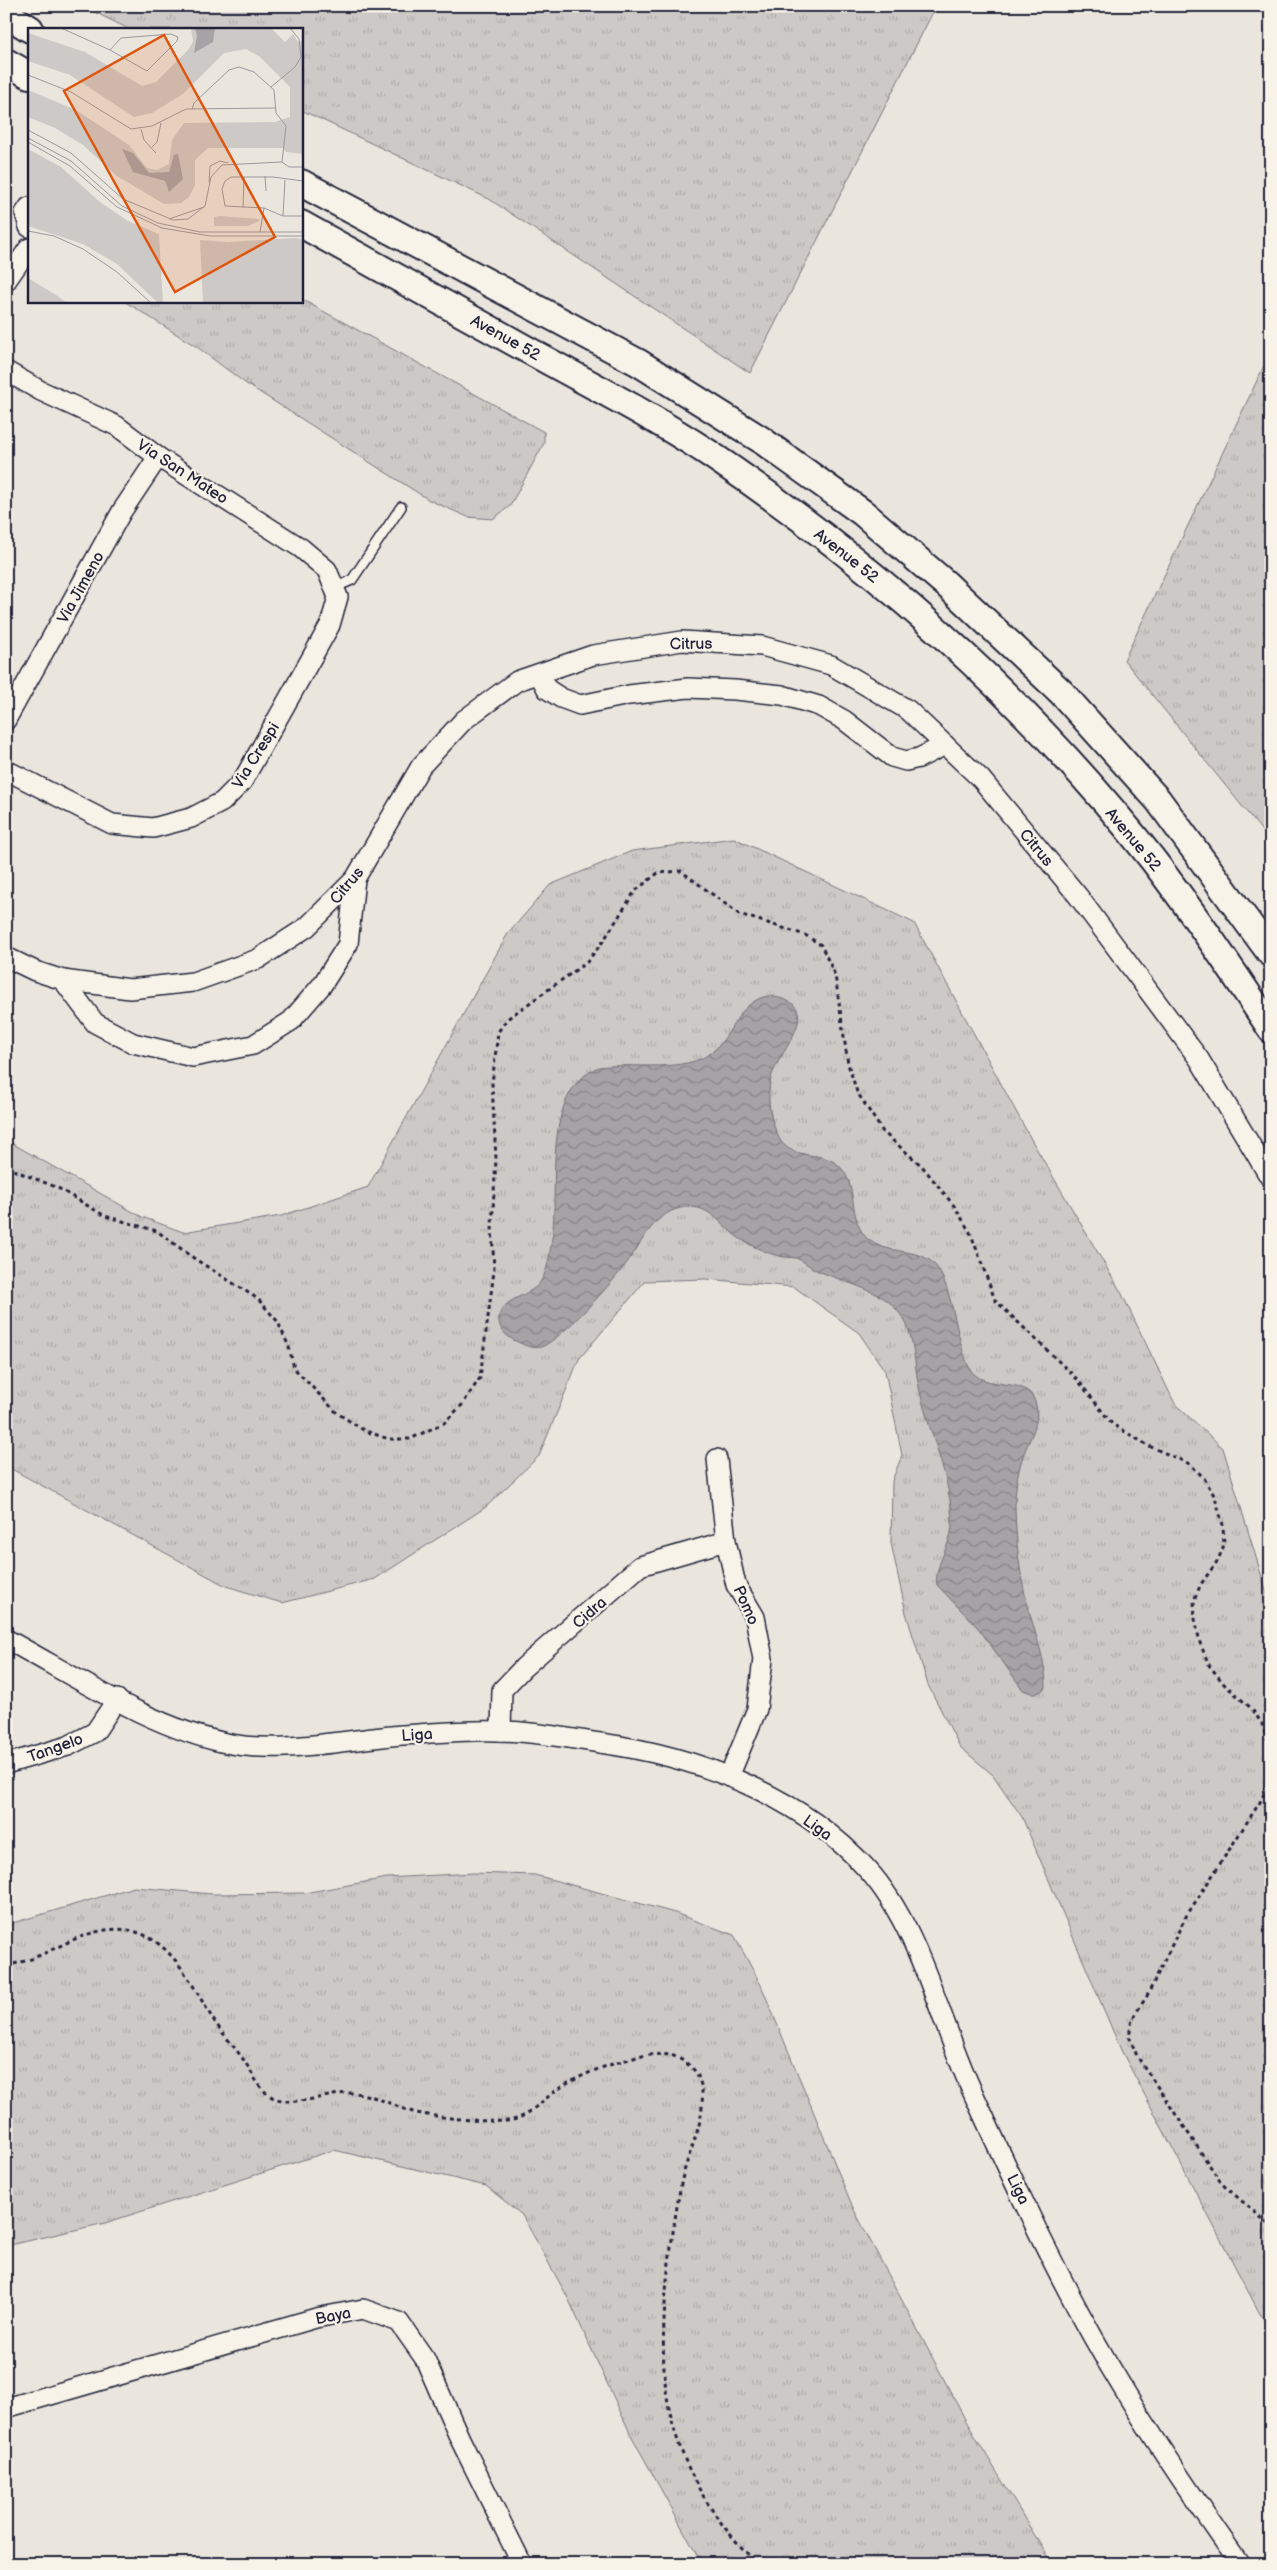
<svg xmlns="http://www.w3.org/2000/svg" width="1277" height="2570" viewBox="0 0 1277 2570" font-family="'Balsamiq Sans',sans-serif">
  <defs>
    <pattern id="grass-tufts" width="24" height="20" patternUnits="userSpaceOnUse" patternTransform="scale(1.25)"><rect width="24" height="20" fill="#cdc9c6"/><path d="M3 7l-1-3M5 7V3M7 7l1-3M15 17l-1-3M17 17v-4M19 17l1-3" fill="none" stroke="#b0acab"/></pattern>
    <pattern id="water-waves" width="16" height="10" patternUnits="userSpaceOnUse" patternTransform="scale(1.25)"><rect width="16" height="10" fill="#a6a3a6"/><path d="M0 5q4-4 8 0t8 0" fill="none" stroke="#878488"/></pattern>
  </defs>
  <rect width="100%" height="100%" fill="#eae6de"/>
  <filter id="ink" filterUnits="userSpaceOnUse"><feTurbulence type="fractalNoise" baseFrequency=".02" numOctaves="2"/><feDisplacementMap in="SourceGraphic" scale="10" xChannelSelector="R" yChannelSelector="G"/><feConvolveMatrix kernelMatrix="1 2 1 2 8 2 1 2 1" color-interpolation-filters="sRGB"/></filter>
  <g filter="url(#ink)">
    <g fill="url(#grass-tufts)" stroke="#787680">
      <path d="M82 6H936L750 373 489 199 301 110V29H129Z"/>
      <path d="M301 299 544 432V443L510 506 493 519 468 517 429 500 245 383 197 347 124 301H301Z"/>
      <path d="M1271 351V842L1124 660Z"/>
      <path d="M734 838 914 923 1032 1141 1121 1292 1175 1404 1223 1448 1271 1607V2330L1259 2312 1121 2050 1022 1817 993 1775 960 1747 928 1685 906 1613 891 1543 892 1481 902 1455 885 1371 859 1333 794 1287 706 1279 645 1281 579 1359 539 1456 486 1507 375 1579 282 1603 226 1586 6 1466V1140L142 1217 183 1232 281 1216 368 1187 507 935 550 885 632 851Z"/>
      <path d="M473 1873 535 1875 675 1913 734 1935 761 1985 854 2210 966 2421 1052 2564H702L631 2435 567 2296 522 2215 486 2186 334 2150 105 2223 6 2246V1925L134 1887 212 1894 304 1893 387 1878Z"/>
    </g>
    <path fill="url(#water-waves)" stroke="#716f7b" d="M767 996C832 1002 778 1051 771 1078 766 1098 770 1120 779 1138 790 1160 821 1151 837 1164 860 1182 846 1221 869 1240 886 1254 913 1248 931 1261 952 1277 956 1342 969 1367 983 1395 1029 1372 1036 1405 1040 1426 1028 1440 1022 1459 1017 1475 1015 1490 1015 1507 1016 1541 1019 1573 1028 1606 1034 1633 1046 1659 1046 1687 1039 1695 1032 1694 1023 1690L979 1629 937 1585C934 1563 952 1546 952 1523 951 1477 930 1436 920 1392 915 1371 915 1348 908 1328 905 1319 896 1308 889 1302 873 1289 835 1279 814 1269 809 1266 802 1260 796 1258 789 1257 782 1257 775 1255 762 1251 747 1244 736 1236 721 1224 708 1205 687 1207 654 1210 643 1242 626 1264 613 1282 560 1341 541 1347 534 1349 526 1346 520 1343 512 1340 503 1334 500 1326 493 1301 524 1298 537 1286 547 1276 549 1258 551 1245 561 1194 538 1092 599 1067 632 1062 685 1074 712 1052 734 1034 736 1004 767 996Z"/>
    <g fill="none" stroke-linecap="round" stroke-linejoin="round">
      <defs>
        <path id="service" d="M334 588 352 580 401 507"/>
        <g id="minor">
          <path d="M29 207 25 213 29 227"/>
          <path d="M6 281 29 248"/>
          <path d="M6 371 41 391 117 426 158 457 301 548 327 570 338 597 330 625 242 782 222 802 191 818 153 828 112 824 6 770"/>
          <path d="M539 674 547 689 561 698 580 705 629 695 688 688 735 690 782 695 819 706 844 720 892 757 906 761 919 758 945 745"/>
          <path d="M6 720 122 511 158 457"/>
          <path d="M6 957 35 971 63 980 130 989 193 982 258 959 307 927 355 879 421 766 464 720 517 681 593 655 682 641 762 646 831 665 908 710 981 779 1078 896 1199 1059 1271 1179"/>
          <path d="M63 980 95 1023 133 1043 193 1057 253 1045 291 1021 322 985 348 944 355 879"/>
          <path d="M717 1459 726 1541 736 1585 755 1617 763 1659 757 1709 729 1777"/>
          <path d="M6 1639C76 1677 153 1729 231 1744 285 1754 348 1739 403 1735 434 1733 466 1730 497 1731 531 1731 566 1738 600 1743 696 1756 800 1795 867 1869 920 1927 940 2023 973 2093 1018 2191 1064 2292 1121 2385 1158 2446 1199 2506 1240 2564"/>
          <path d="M501 1731 502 1690 524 1667 640 1566 726 1541"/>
          <path d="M6 1764 68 1746 95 1732 117 1699"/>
          <path d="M6 2408 316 2318 363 2309 399 2322 425 2359 460 2439 522 2564"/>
        </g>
        <g id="secondary">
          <path d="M6 14 30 29"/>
          <path d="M6 62 29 75"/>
          <path d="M301 183 639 363 760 439 863 513 946 584 1061 692 1158 800 1271 954"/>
          <path d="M301 224C380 268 459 311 537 355 595 387 654 417 710 454 876 566 1029 702 1153 860 1195 915 1233 971 1271 1029"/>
        </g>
      </defs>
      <use href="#service" stroke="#22223b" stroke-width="12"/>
      <use href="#minor" stroke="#22223b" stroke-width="22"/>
      <use href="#secondary" stroke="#22223b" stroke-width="30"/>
      <g stroke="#22223b" stroke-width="3" stroke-dasharray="4 4" stroke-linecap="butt">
        <path d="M6 1167 58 1188 105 1216 157 1231 195 1259 258 1299 278 1322 289 1347 294 1368 337 1413 365 1431 389 1439H410L444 1423 462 1405 480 1378 494 1271 492 1226 496 1159 492 1084 498 1032 507 1019 587 962 604 940 635 891 658 873 681 871 739 914 805 935 821 945 835 975 848 1064 857 1092 883 1132 922 1166 955 1207 971 1234 995 1300 1077 1379 1112 1424 1149 1446 1190 1464 1204 1478 1215 1497 1223 1525 1224 1545 1218 1560 1201 1584 1194 1600 1195 1619 1200 1643 1209 1665 1224 1684 1252 1709 1262 1724 1268 1742 1269 1761 1267 1784 1262 1799 1185 1918 1147 1996 1132 2019 1129 2036 1137 2056 1222 2184 1271 2226"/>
        <path d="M6 1966C17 1963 28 1961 38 1956 59 1947 77 1936 100 1931 161 1919 185 1973 211 2016 221 2032 233 2045 243 2059 253 2073 260 2094 277 2099 302 2106 325 2094 350 2093 372 2093 393 2106 413 2112 431 2117 497 2124 513 2120 531 2115 543 2099 557 2090 581 2073 641 2050 670 2055 679 2057 687 2063 693 2069 702 2078 703 2094 702 2107 700 2133 686 2158 681 2184 670 2243 658 2331 666 2390 675 2457 709 2518 758 2564"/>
      </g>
      <use href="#service" stroke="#f7f3e8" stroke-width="9"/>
      <use href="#minor" stroke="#f7f3e8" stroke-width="19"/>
      <use href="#secondary" stroke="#f7f3e8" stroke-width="26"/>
    </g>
  </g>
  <g text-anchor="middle" stroke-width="4.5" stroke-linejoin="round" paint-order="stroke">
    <g font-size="16" fill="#22223b" stroke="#f7f3e8">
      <text transform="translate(506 337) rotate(29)" y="6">Avenue 52</text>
      <text transform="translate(183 471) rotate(33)" y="6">Via San Mateo</text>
      <text transform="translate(847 555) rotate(38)" y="6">Avenue 52</text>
      <text transform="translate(80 587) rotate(-61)" y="6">Via Jimeno</text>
      <text transform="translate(691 643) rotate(-1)" y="6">Citrus</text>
      <text transform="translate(255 755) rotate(-58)" y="6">Via Crespi</text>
      <text transform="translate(1134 839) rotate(50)" y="6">Avenue 52</text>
      <text transform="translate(1037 847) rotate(50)" y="6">Citrus</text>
      <text transform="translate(346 885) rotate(-50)" y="6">Citrus</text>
      <text transform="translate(747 1605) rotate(66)" y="6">Pomo</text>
      <text transform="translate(589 1612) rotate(-41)" y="6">Cidra</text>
      <text transform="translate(417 1734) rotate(-4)" y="6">Liga</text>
      <text transform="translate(55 1747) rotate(-20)" y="6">Tangelo</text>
      <text transform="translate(818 1827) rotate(36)" y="6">Liga</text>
      <text transform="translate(1019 2189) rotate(64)" y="6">Liga</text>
      <text transform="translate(333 2315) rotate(-11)" y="6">Baya</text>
    </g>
  </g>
  <g transform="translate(28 28)">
    <rect width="275" height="275" fill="#eae6de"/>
    <path d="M163 0H243L257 14 265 6 270 14 275 13V126L258 124 255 120H180L167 132V157L161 169 153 175 136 176 89 148 55 117 27 100 0 89V62L48 82 101 117 119 140 129 142 141 136 144 112 156 95 247 94 262 89V59L232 29 218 21 196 25 155 66 124 85 106 89 42 47 0 33V5L57 24 114 58 128 54 160 22 165 14ZM0 121 33 139 72 174 100 193 131 206 135 275H130L89 236 55 216 0 198ZM192 188 231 191V193L220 198H186V189ZM266 210 275 211V275H175L172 212 200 214ZM0 250 28 267 39 275H0Z" fill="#cdc9c6"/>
    <path d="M167 0H187L185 14 166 25 169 8ZM94 121 105 125 121 145 141 144 146 127 150 126 155 151 141 164 137 153 105 144Z" fill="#a6a3a6"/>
    <path fill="none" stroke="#9a989d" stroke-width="1" d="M33 0 82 22M143 6 150 9 149 13 119 43 82 22 93 10ZM0 47 43 64 103 101 124 98 158 81 247 80M243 59 267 39 273 29 271 11 262 0M164 81 166 75 201 42 211 39 226 44 246 62 248 85 258 98 254 134M113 101 116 112 128 125M0 102 43 125 95 171 145 192 160 191 177 178 183 149 194 137 254 134M0 110 43 133 94 178 130 195 172 204H275M0 114 42 138 89 179 134 200 182 208H275M124 119 129 114 133 95M254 134 261 139H275M237 148 238 163M275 153 245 149H203L197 153 194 161 197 178 236 180 255 188H275M181 154 182 138 192 133 200 135M215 180 216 149M255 188 257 152M141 191 176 179M0 203 26 208 55 221 89 244 123 275M232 204 236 180"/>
    <path fill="#de560e" fill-opacity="0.15" stroke="#de560e" stroke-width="2.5" d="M136 7 247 209 147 264 36 63Z"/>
    <rect width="275" height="275" fill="none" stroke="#22223b" stroke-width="2.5"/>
  </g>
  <rect width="1277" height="2570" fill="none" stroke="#f7f3e8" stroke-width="25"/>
  <rect x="12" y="12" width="1252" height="2545" fill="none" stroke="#22223b" stroke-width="2" filter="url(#ink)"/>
</svg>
